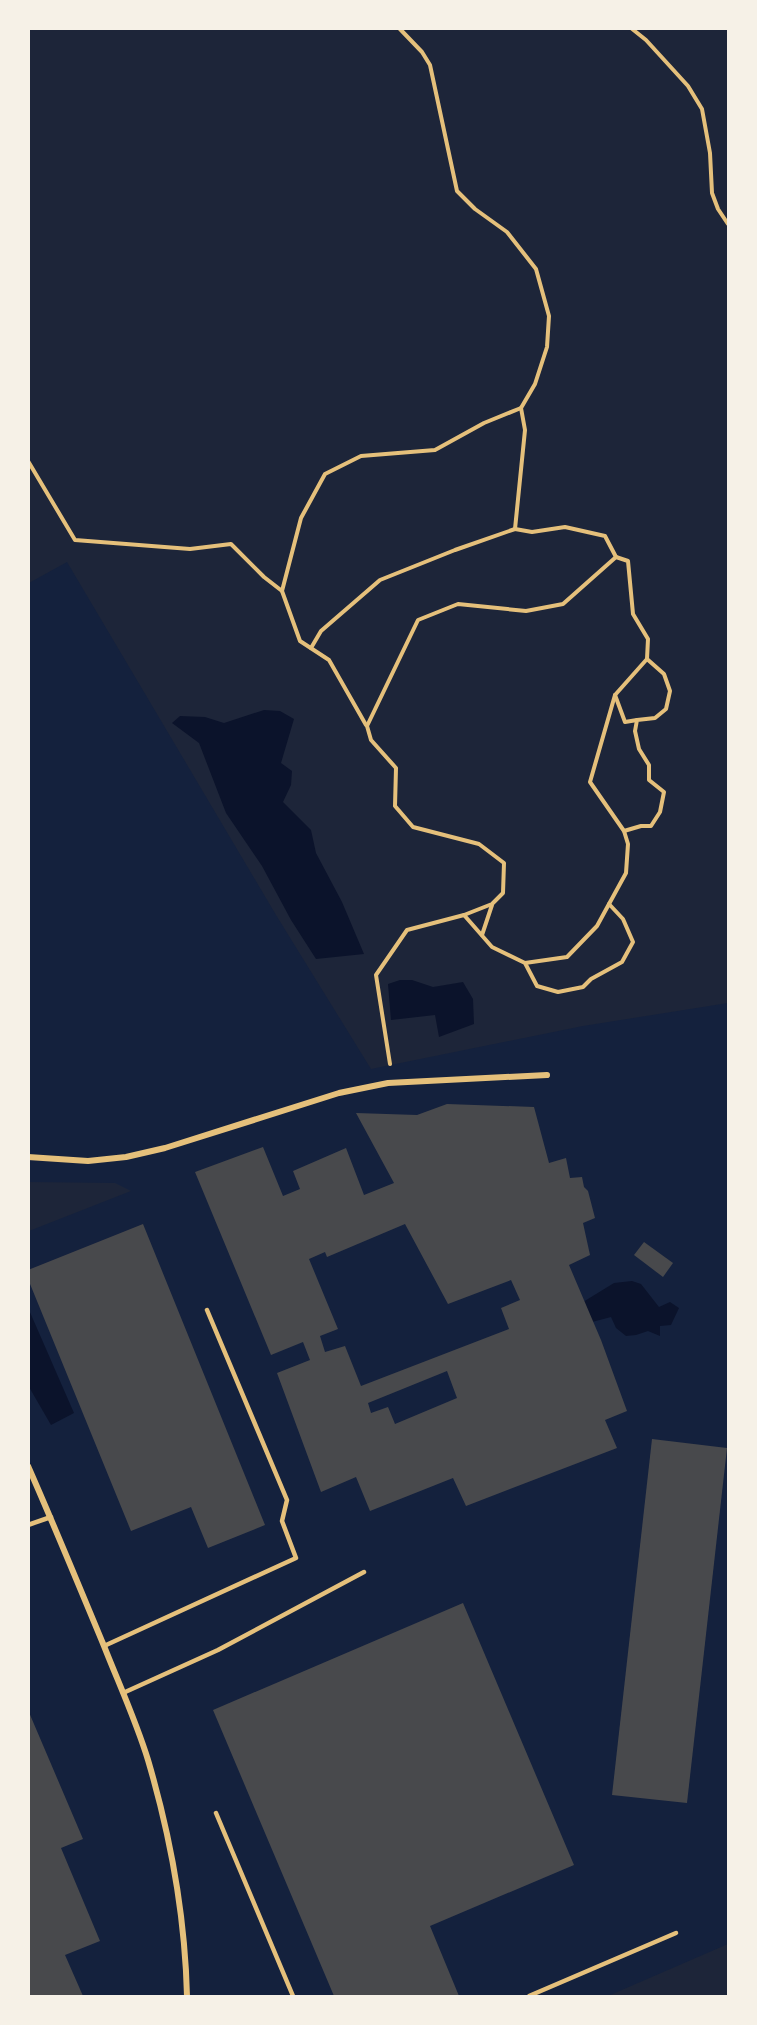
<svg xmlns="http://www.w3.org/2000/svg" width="757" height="2025" viewBox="0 0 757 2025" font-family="Signika,sans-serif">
  <rect width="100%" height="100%" fill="#14213d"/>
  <g fill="#1d2539">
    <path d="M29 29H728V1003L583 1026 371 1069 276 915 67 562 29 583Z"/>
    <path d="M29 1182 115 1183 131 1191 29 1231Z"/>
    <path d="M728 1944V1996H608Z"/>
  </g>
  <g fill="#0b132b">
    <path d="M264 710 280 711 294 719 281 763 292 771 291 785 283 802 311 830 316 853 342 902 364 954 316 959 291 920 262 866 226 813 199 743 172 723 180 716 205 717 224 723Z"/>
    <path d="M400 980H412L433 987 463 982 473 999 474 1024 439 1037 435 1015 391 1020 388 984Z"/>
    <path d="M632 1281 641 1284 659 1307 670 1302 679 1308 671 1325 660 1326V1336L648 1331 636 1335 626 1336 616 1328 611 1317 592 1322 583 1302 614 1283Z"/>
    <path d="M29 1310 74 1413 51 1425 29 1387Z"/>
  </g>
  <g fill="#48494c" fill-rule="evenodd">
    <path d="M447 1104 534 1107 549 1163 566 1158 570 1178 582 1177 584 1187 588 1191 595 1218 583 1223 590 1255 569 1265 601 1340 627 1411 605 1420 617 1448 466 1506 453 1478 370 1511 356 1477 321 1492 277 1373 310 1360 303 1342 271 1355 195 1172 263 1147 283 1196 300 1189 293 1171 346 1148 364 1195 394 1183 356 1113 417 1115ZM405 1224 448 1304 511 1280 520 1300 501 1308 509 1329 361 1386 345 1346 325 1352 320 1336 338 1329 309 1259 325 1252 327 1257ZM447 1371 457 1398 395 1424 388 1407 371 1413 368 1403Z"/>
    <path d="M143 1224 265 1525 208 1548 191 1507 131 1531 28 1279V1270Z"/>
    <path d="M644 1242 673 1263 663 1277 634 1255Z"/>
    <path d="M652 1439 727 1448 687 1803 612 1795Z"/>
    <path d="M463 1603 574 1865 430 1926 459 1996H334L213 1710Z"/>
    <path d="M28 1710 83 1839 61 1848 100 1941 65 1955 83 1996H28Z"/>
  </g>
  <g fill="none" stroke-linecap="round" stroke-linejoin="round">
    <g stroke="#e5c07b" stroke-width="4">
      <path d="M631 28 646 40 688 86 702 109 710 153 712 193 718 209 728 224"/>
      <path d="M28 461 75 540 190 549 231 544 264 577 282 591 300 641 329 660 366 725"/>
      <path d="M515 529 532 532 565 527 605 536 616 557"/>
      <path d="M282 591 301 518 325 474 361 456 435 450 484 423 521 408 535 384 547 347 549 316 536 269 507 232 475 209 457 191 430 65 422 52 399 28"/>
      <path d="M311 648 321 631 380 580 455 550 515 529 525 430 521 408"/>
      <path d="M615 695 625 722 637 720"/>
      <path d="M624 831 641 826H651L660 812 664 792 649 780V765L639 749 635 731 637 720 655 718 666 709 670 691 664 674 647 659"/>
      <path d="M464 915 492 904 503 893 504 863 479 844 413 827 395 806 396 768 371 740 367 726 418 620 458 604 526 611 563 604 616 557 628 561 633 614 648 639 647 659 615 695 590 782 624 831 628 844 626 873 609 904"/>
      <path d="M482 935 492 905"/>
      <path d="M390 1064 376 975 407 930 464 915 492 947 525 963 537 986 558 992 583 987 591 979 622 962 633 942 623 919 609 904 597 926 567 957 525 963"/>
    </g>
    <g stroke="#e5c07b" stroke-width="4.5">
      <path d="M28 1525 51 1517"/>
      <path d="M104 1646 296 1558 282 1521 287 1500 207 1310"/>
      <path d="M123 1693 218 1650 364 1572"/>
      <path d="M216 1813 293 1996"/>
      <path d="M529 1996 676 1933"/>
    </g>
    <g stroke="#e5c07b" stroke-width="6">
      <path d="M28 1157 88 1161 126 1157 165 1148 339 1093 388 1083 547 1075"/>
      <path d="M28 1466C54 1525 79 1586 104 1646 119 1684 136 1721 148 1760 171 1838 185 1915 187 1996"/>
    </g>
  </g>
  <rect width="757" height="2025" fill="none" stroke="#f6f1e7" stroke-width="60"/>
</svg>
